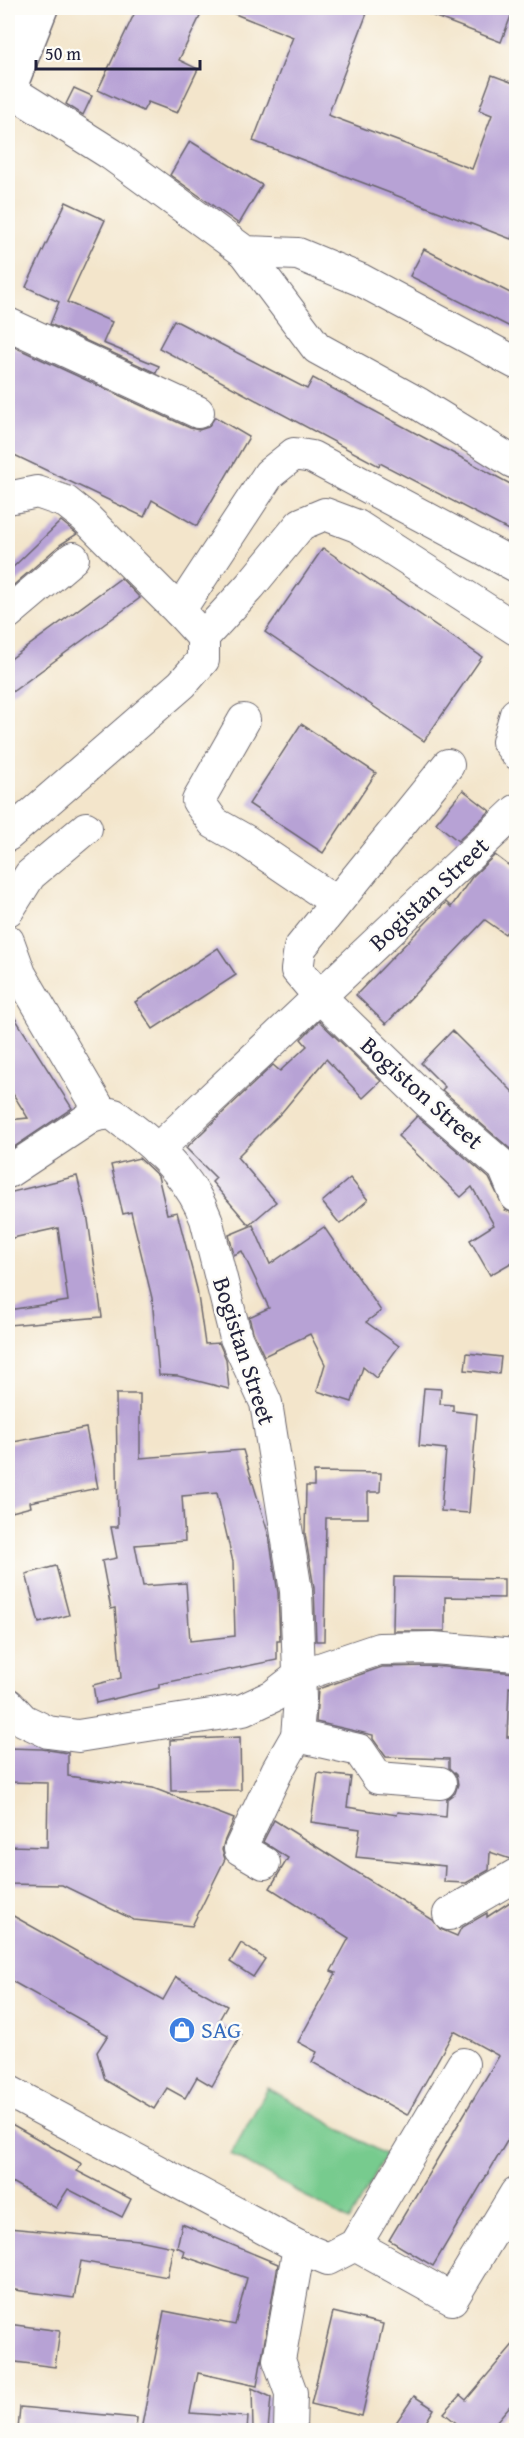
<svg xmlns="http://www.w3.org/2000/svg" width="524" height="2438" viewBox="0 0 524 2438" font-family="'Gentium Book Plus',serif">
  <rect width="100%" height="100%" fill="#fdfcf7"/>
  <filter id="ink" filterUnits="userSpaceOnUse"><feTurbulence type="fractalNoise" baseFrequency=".0167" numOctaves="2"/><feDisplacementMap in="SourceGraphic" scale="12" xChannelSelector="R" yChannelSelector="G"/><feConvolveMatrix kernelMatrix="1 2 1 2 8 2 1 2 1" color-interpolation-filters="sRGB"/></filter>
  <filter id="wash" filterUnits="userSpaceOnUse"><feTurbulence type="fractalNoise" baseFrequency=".008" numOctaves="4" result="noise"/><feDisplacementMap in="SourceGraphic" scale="24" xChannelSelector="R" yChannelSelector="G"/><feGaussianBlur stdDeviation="1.35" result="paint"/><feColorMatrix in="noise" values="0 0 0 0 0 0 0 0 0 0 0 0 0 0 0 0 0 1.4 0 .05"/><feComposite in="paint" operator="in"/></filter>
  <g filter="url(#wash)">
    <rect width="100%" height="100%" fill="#f3e5cb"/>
    <path fill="#77cb8e" stroke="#4c7664" stroke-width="1.5" d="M268 2088 386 2155 349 2221 231 2154Z"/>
    <g id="blocks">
      <g fill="#b7a2d5" fill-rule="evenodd">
        <path d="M137 8H204L179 60 198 69 177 113 148 102 143 111 98 90Z"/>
        <path d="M220 8H369L328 115 472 169 492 115 479 110 492 75 516 84V225L511 239 253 141 293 37Z"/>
        <path d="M415 8H514L501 42 415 9Z"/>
        <path d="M74 88 92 96 83 115 66 104Z"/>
        <path d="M190 141 262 185 239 224 170 175Z"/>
        <path d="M66 202 105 220 67 302 112 322 103 343 159 366 156 373 50 324 59 302 26 287Z"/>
        <path d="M424 249 516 296V330L410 276Z"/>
        <path d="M174 320 307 389 313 378 516 487V534L380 463 379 466 159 348Z"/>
        <path d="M8 344 190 428 199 430 208 427 215 417 249 437 197 526 152 500 144 517 8 452Z"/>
        <path d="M61 521 77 534 61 544 8 590V572Z"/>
        <path d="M323 548 482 657 424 741 265 632Z"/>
        <path d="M121 578 140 598 8 695V661Z"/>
        <path d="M301 724 376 773 323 853 249 804Z"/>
        <path d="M463 790 490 811 458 841 436 823Z"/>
        <path d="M495 855 516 871V919L505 934 485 920 386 1024 356 995 446 902 451 907 472 877Z"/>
        <path d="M218 948 236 975 153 1029 135 1002Z"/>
        <path d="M8 1007 72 1108 8 1151V1120L28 1118 8 1086Z"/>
        <path d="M319 1021 381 1081 363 1098 326 1059 282 1112 237 1157 276 1202 249 1225 212 1182 216 1178 186 1148 273 1065 280 1071 307 1046 301 1039Z"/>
        <path d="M452 1031 516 1095V1154L442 1090 445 1087 421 1063Z"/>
        <path d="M417 1116 489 1178 505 1210 516 1214V1260L490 1275 470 1240 494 1225 472 1187 461 1197 398 1136Z"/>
        <path d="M139 1158 158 1176 167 1214 177 1212 197 1289 205 1344 219 1343 226 1359 229 1389 178 1376 159 1375 152 1298 131 1212 123 1214 111 1165Z"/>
        <path d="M77 1176 88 1220 102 1317 8 1325V1310L68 1301 58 1228 8 1239V1193Z"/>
        <path d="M350 1178 368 1200 340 1224 322 1202Z"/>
        <path d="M253 1225 270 1264 324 1227 381 1311 366 1322 399 1346 376 1378 363 1367 352 1402 317 1391 325 1364 310 1334 264 1356 253 1332 249 1317 269 1308 242 1251 234 1255 229 1235Z"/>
        <path d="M467 1353 501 1357 499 1374 465 1370Z"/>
        <path d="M424 1388 441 1389 440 1404 453 1405V1411L477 1414 469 1513 441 1511 446 1449 419 1446Z"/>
        <path d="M116 1394H140V1458L243 1450 269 1536 278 1593 280 1641H277V1660L159 1684V1688L96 1703 93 1685 121 1678 115 1608 111 1609 102 1561 117 1558 111 1527H118ZM217 1493 233 1562 235 1636 190 1641 186 1583 143 1586 135 1545 185 1541 182 1496Z"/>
        <path d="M86 1428 98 1488 30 1502 31 1507 8 1513V1443Z"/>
        <path d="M314 1472 381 1473 380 1492H368V1518H326L324 1641H316L314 1588 305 1534 306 1486H314Z"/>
        <path d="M56 1566 69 1615 39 1623 26 1574Z"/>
        <path d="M394 1577 504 1579V1598L445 1597V1631H393Z"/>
        <path d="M432 1666 516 1673V1689L509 1687 507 1737H516V1857L510 1859 490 1852 489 1870 466 1883 444 1882 445 1866 356 1857 360 1829 311 1822 318 1773 351 1777 347 1807 397 1815 398 1812 446 1817 447 1799 455 1793 458 1784 456 1775 449 1768V1759L386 1757 373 1739V1735L316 1722 318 1689 382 1667Z"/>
        <path d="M240 1737 241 1790 171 1791 170 1740Z"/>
        <path d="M8 1748 42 1749 68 1753V1776L153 1788 234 1819 224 1842 222 1850 225 1859 192 1926 134 1920 62 1885 8 1884V1846L47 1847 48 1783 8 1782Z"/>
        <path d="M274 1820 433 1920 440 1929 457 1936 461 1928 487 1913V1917L516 1898V2126L433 2266 389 2240 499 2056 454 2031 407 2115 312 2062 317 2052 298 2042 336 1973 331 1971 349 1938 270 1888 288 1858 263 1842Z"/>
        <path d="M8 1913 163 2000 176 1977 227 2006 218 2022 241 2035 212 2086 197 2077 185 2098 167 2088 154 2109 105 2080 97 2052 108 2035 8 1979Z"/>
        <path d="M241 1943 265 1959 253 1977 230 1962Z"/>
        <path d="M8 2122 82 2164 77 2171 131 2199 122 2217 68 2189 56 2208 8 2180Z"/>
        <path d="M182 2224 278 2264 257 2386 198 2373 190 2413 248 2417 247 2430H141L164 2311 235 2325 247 2278 183 2256 185 2251 177 2247Z"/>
        <path d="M8 2228 139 2240 173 2247 167 2277 81 2261 74 2298 8 2289Z"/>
        <path d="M333 2312 383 2324 362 2416 311 2404Z"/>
        <path d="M8 2324 60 2331 55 2367 8 2361Z"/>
        <path d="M516 2341V2399L489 2430H465L444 2413 460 2395 466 2400Z"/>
        <path d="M252 2388 271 2397 268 2430H253Z"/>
        <path d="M414 2396 434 2409 421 2430H391Z"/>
        <path d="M20 2407 137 2418 136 2430H18Z"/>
      </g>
    </g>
  </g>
  <g filter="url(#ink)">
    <use href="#blocks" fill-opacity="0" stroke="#6b666d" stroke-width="1.5"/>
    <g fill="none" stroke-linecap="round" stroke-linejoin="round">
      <defs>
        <g id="minor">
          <path d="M8 89 111 154 245 252 317 348 419 404 513 462 516 459"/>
          <path d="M245 252 298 254 361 280 516 363"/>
          <path d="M8 324 198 412"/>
          <path d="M8 498 37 492 66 502 85 517 179 611 203 637V660L182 684 8 835"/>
          <path d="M179 611 269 474 294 454 312 457 516 566"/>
          <path d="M8 613 73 558"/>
          <path d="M203 637 250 586 301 524 325 514 357 526 516 629"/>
          <path d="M516 714 508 742 516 753"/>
          <path d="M244 720 198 801 214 823 246 841 336 902"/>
          <path d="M448 765 300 948 297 970 319 996 427 1101 504 1167 516 1196"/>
          <path d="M8 910 30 875 86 828"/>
          <path d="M8 941 20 974 102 1114"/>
          <path d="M157 1150 516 811"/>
          <path d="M8 1172 91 1117C98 1115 106 1112 114 1115 119 1118 124 1123 129 1126 161 1150 192 1181 206 1219L236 1338 266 1403 296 1591 300 1699 297 1736 359 1750 378 1778 440 1783"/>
          <path d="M8 1704 23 1720 48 1732 78 1736 243 1710 273 1696 299 1676 379 1649 433 1648 516 1655"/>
          <path d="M264 1863 240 1849 277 1771 297 1736"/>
          <path d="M449 1914 516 1875"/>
          <path d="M8 2091 299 2247 328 2259 355 2245 463 2064"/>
          <path d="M355 2245 452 2299 516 2193"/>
          <path d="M290 2430 291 2393 279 2360 299 2247"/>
        </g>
        <g id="major">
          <path d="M8 29 16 8"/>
          <path d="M8 92 41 8"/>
        </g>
      </defs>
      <use href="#minor" stroke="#6b666d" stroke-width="34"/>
      <use href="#major" stroke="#6b666d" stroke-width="36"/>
      <use href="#minor" stroke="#fff" stroke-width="32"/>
      <use href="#major" stroke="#fff" stroke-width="33"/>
    </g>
  </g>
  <defs>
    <symbol id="shop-disc" viewBox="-11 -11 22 22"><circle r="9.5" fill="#3f7fe0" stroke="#fdfcf7"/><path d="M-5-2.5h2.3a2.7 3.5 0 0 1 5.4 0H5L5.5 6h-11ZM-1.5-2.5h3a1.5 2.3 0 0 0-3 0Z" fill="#fff"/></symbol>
  </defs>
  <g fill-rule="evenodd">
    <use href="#shop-disc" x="167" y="2015" width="30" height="30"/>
  </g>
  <g text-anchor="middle" stroke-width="5" stroke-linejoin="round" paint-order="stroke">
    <g font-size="24" fill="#22223b" stroke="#fdfcf7">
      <text transform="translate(429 894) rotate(-43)" y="8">Bogistan Street</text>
      <text transform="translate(422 1093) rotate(42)" y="8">Bogiston Street</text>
      <text transform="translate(244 1351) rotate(72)" y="8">Bogistan Street</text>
    </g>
    <g font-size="24" fill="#366cbe" stroke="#fdfcf7" text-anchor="start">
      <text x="201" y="2038">SAG</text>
    </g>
  </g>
  <rect width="524" height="2438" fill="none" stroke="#fdfcf7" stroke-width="30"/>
  <path d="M36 60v9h164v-9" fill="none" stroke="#22223b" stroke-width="3"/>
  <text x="45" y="60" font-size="18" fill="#22223b" stroke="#fdfcf7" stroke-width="4.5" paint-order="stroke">50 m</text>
</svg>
